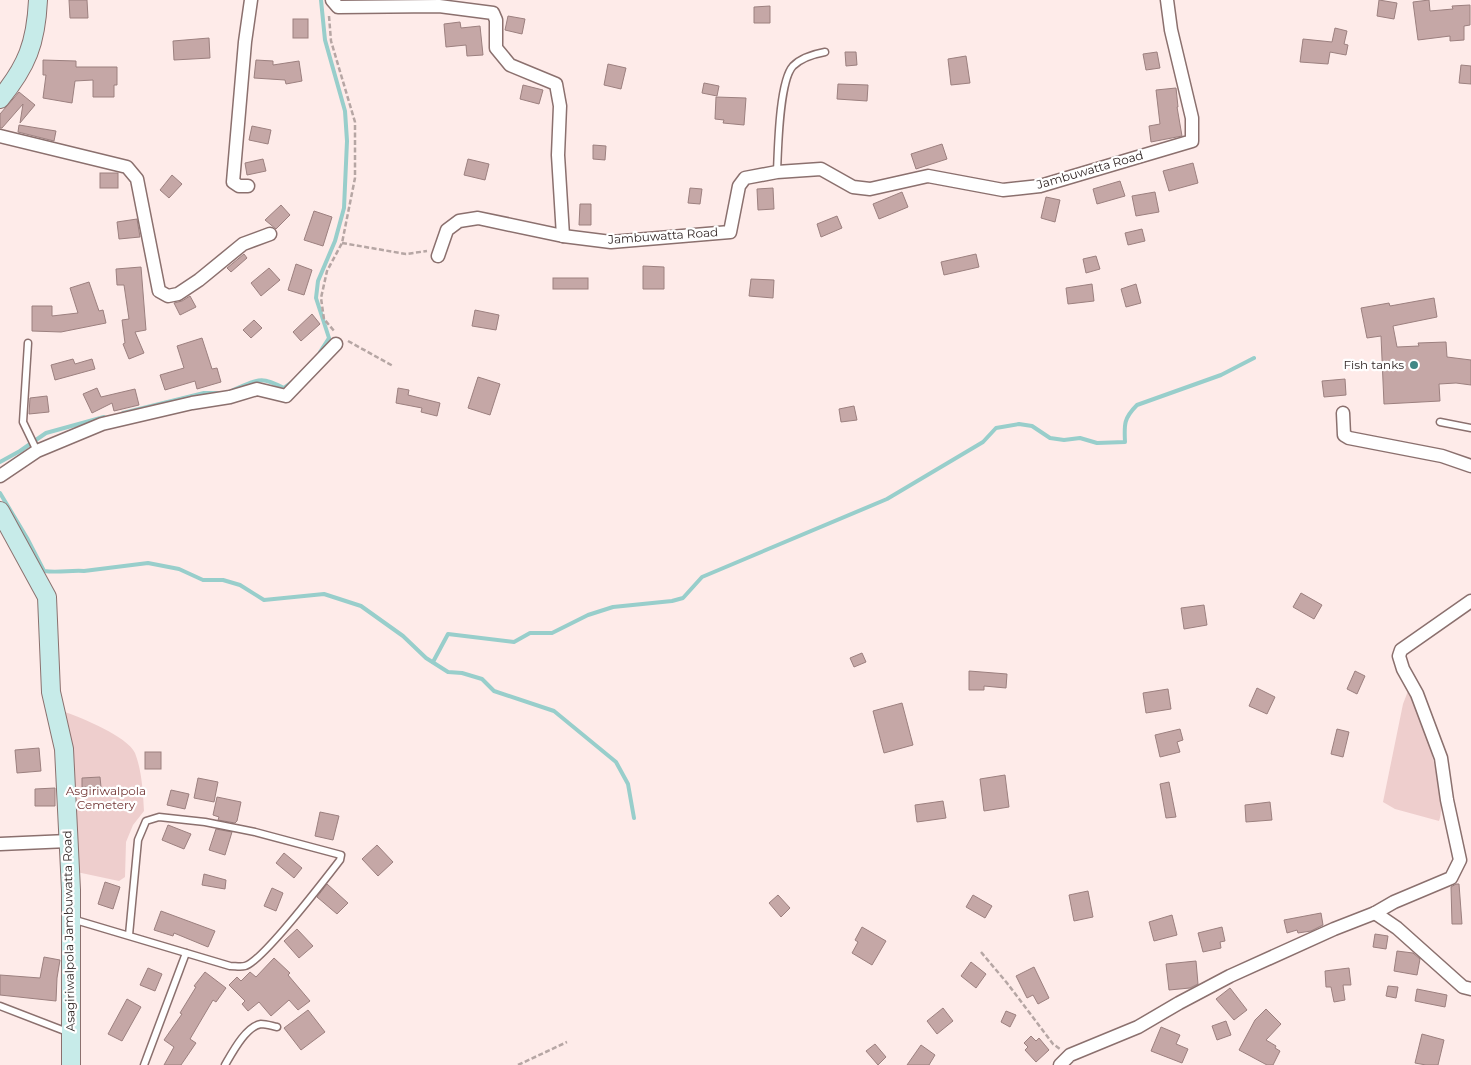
<svg xmlns="http://www.w3.org/2000/svg" width="1471" height="1065" viewBox="0 0 1471 1065" font-family="Montserrat,sans-serif">
  <rect width="100%" height="100%" fill="#feebe9"/>
  <g fill="#eececd">
    <path d="M1408 691 1412 693C1421 719 1449 796 1439 821L1395 809 1383 802 1403 704Z"/>
    <path d="M65 712C82 718 127 736 135 753 142 771 143 793 144 811L133 825 126 842 125 877 119 881 72 871 60 715Z"/>
  </g>
  <g fill="none" stroke-linecap="round" stroke-linejoin="round">
    <g stroke="#98cecb" stroke-width="4">
      <path d="M320 352 329 338 316 298 318 281 335 241 344 208 347 141 345 111 325 40 321 0"/>
      <path d="M233 390C258 380 259 375 284 388L291 383"/>
      <path d="M123 413 204 393H219"/>
      <path d="M0 462 20 451 46 433 104 417"/>
      <path d="M0 493 27 538 44 571C58 573 71 570 84 571L148 563 179 569 203 580H223L240 585 264 600 324 594 361 606 403 636 426 658 448 672 462 673 482 679 494 691 554 711 616 762 628 784 634 818"/>
      <path d="M433 662 448 634 514 642 530 633H552L588 615 613 607 672 601 683 598 702 577 887 499 983 442 996 428 1019 424 1032 426 1050 438 1064 440 1080 438 1097 443 1125 442C1124 424 1124 418 1137 405L1221 375 1254 358"/>
    </g>
  </g>
  <g fill="#c5a7a6" stroke="#9c807f">
    <path d="M69 0H87L88 18H70Z"/>
    <path d="M1379 0 1397 3 1394 19 1377 16Z"/>
    <path d="M1429 0 1430 11 1453 9 1452 6 1470 5V25L1464 26V40L1450 41V36L1418 40 1413 2Z"/>
    <path d="M770 6V23H754V7Z"/>
    <path d="M508 16 525 19 522 34 505 30Z"/>
    <rect x="293" y="19" width="15" height="19"/>
    <path d="M460 22 461 28 480 26 483 55 467 56 466 45 446 47 444 24Z"/>
    <path d="M1335 28 1347 31 1344 44 1348 45 1346 55 1330 52 1328 64 1300 62 1303 39 1332 42Z"/>
    <path d="M209 38 210 58 174 60 173 41Z"/>
    <path d="M845 52H856L857 65 846 66Z"/>
    <path d="M1157 52 1160 68 1146 70 1143 54Z"/>
    <path d="M966 56 970 83 951 85 948 59Z"/>
    <path d="M43 60 76 61V67H117V85H114V97H93V80L75 81 72 103 43 98 46 75H43Z"/>
    <path d="M256 60 273 61V65L299 61 302 81 286 84 285 80 254 78Z"/>
    <path d="M608 64 626 68 621 89 604 85Z"/>
    <path d="M1461 65 1471 66V84L1459 83Z"/>
    <path d="M704 83 719 86 717 96 702 93Z"/>
    <path d="M838 84 868 85 867 101 837 99Z"/>
    <path d="M523 85 543 90 539 104 520 99Z"/>
    <path d="M1176 88 1178 107H1177L1182 136 1151 142 1149 126 1160 124 1156 90Z"/>
    <path d="M19 92 35 105 20 123 23 104 2 128H0V114Z"/>
    <path d="M716 97 746 98 744 125 723 123 724 120 715 119Z"/>
    <path d="M19 125 56 131 54 141 18 132Z"/>
    <path d="M252 126 271 130 268 144 249 140Z"/>
    <path d="M942 144 947 159 916 169 911 154Z"/>
    <path d="M593 145 606 146 605 160 593 159Z"/>
    <path d="M263 159 266 171 247 175 245 163Z"/>
    <path d="M468 159 489 164 485 180 464 175Z"/>
    <path d="M1193 163 1198 183 1169 191 1163 171Z"/>
    <rect x="100" y="173" width="18" height="15"/>
    <path d="M172 175 182 184 169 198 160 190Z"/>
    <path d="M1120 181 1125 196 1097 204 1093 189Z"/>
    <path d="M690 188 702 189 700 204 688 203Z"/>
    <path d="M773 188 774 209 758 210 757 189Z"/>
    <path d="M902 192 908 207 879 219 873 204Z"/>
    <path d="M1155 192 1159 212 1136 216 1132 196Z"/>
    <path d="M1046 197 1060 200 1055 222 1041 218Z"/>
    <path d="M580 204H591V225H579Z"/>
    <path d="M281 205 290 215 276 229 265 220Z"/>
    <path d="M314 211 332 217 323 246 304 240Z"/>
    <path d="M837 216 842 228 821 237 817 224Z"/>
    <path d="M137 219 140 237 119 239 117 222Z"/>
    <path d="M1142 229 1145 241 1128 245 1125 233Z"/>
    <path d="M244 254 247 258 231 272 227 268Z"/>
    <path d="M976 254 979 267 944 275 941 262Z"/>
    <path d="M1096 256 1100 269 1086 273 1083 259Z"/>
    <path d="M296 264 312 270 304 295 288 290Z"/>
    <path d="M643 266 664 267V289H643Z"/>
    <path d="M141 267 146 330 135 332 144 353 129 359 123 344 125 343 122 320 129 319 124 285H117L116 269Z"/>
    <path d="M269 268 280 280 261 296 251 283Z"/>
    <rect x="553" y="278" width="35" height="11"/>
    <path d="M751 279 774 280 773 298 749 296Z"/>
    <path d="M89 282 99 311 103 310 106 323 61 332 32 331V306H52V316L78 313 70 288Z"/>
    <path d="M1092 284 1094 301 1068 304 1066 288Z"/>
    <path d="M1136 284 1141 303 1126 307 1121 289Z"/>
    <path d="M190 296 196 307 180 315 174 303 182 301Z"/>
    <path d="M1434 298 1437 317 1393 326 1397 347 1419 346 1418 343 1446 342 1447 357 1471 360V385L1456 383 1439 384 1440 401 1384 404 1381 336 1367 338 1361 308 1389 303 1390 306Z"/>
    <path d="M475 310 499 315 496 330 472 326Z"/>
    <path d="M312 314 320 324 301 341 293 332Z"/>
    <path d="M254 320 262 328 251 338 243 330Z"/>
    <path d="M202 338 212 369 217 368 221 382 197 389 195 381 165 390 160 375 184 368 177 346Z"/>
    <path d="M73 359 75 364 92 359 95 369 55 380 51 365Z"/>
    <path d="M478 377 500 384 490 415 468 408Z"/>
    <path d="M1345 379 1346 395 1324 397 1322 381Z"/>
    <path d="M97 388 101 397 135 389 139 405 114 411 112 403 92 413 83 394Z"/>
    <path d="M398 388 409 390 408 395 440 403 437 416 421 412 422 408 396 403Z"/>
    <path d="M47 396 49 412 29 414 30 398Z"/>
    <path d="M854 406 857 420 841 422 839 409Z"/>
    <path d="M1301 593 1322 605 1314 619 1293 607Z"/>
    <path d="M1204 605 1207 625 1184 629 1181 608Z"/>
    <path d="M862 653 866 662 854 667 850 658Z"/>
    <path d="M969 671 1007 674 1006 688 984 686V690H969Z"/>
    <path d="M1355 671 1365 676 1357 694 1347 689Z"/>
    <path d="M1257 688 1275 697 1267 714 1249 706Z"/>
    <path d="M1168 689 1171 709 1146 713 1143 693Z"/>
    <path d="M902 703 913 745 884 753 873 711Z"/>
    <path d="M1180 729 1183 740 1177 742 1180 752 1160 757 1155 735Z"/>
    <path d="M1337 729 1349 732 1343 757 1331 754Z"/>
    <path d="M39 748 41 771 17 773 15 750Z"/>
    <rect x="145" y="752" width="16" height="17"/>
    <path d="M1005 775 1009 807 984 811 980 779Z"/>
    <path d="M100 777 101 787H82V778Z"/>
    <path d="M198 778 218 782 214 802 194 798Z"/>
    <path d="M1169 782 1176 817 1166 818 1160 784Z"/>
    <path d="M55 788V806H35V789Z"/>
    <path d="M171 790 189 794 185 809 167 805Z"/>
    <path d="M217 797 241 802 237 821 235 823 218 820 219 817 213 815Z"/>
    <path d="M943 801 946 818 917 822 915 805Z"/>
    <path d="M1270 802 1272 820 1246 822 1245 805Z"/>
    <path d="M320 812 339 816 333 840 315 836Z"/>
    <path d="M168 825 191 834 184 849 162 840Z"/>
    <path d="M216 829 232 832 225 855 209 850Z"/>
    <path d="M377 845 393 862 378 876 362 859Z"/>
    <path d="M284 853 302 868 294 878 276 863Z"/>
    <path d="M204 874 226 880 225 889 202 885Z"/>
    <path d="M105 882 120 887 113 909 98 904Z"/>
    <path d="M327 884 348 903 337 914 317 897Z"/>
    <path d="M1456 884H1459L1462 924H1452L1451 887Z"/>
    <path d="M272 888 283 893 276 911 264 906Z"/>
    <path d="M1088 891 1093 917 1074 921 1069 895Z"/>
    <path d="M778 895 790 908 781 917 769 903Z"/>
    <path d="M973 895 992 906 985 918 966 907Z"/>
    <path d="M161 911 215 931 208 947 174 933 173 936 154 930Z"/>
    <path d="M1321 913 1323 925 1311 931 1298 933 1297 930 1287 933 1284 920Z"/>
    <path d="M1172 915 1177 935 1154 941 1149 922Z"/>
    <path d="M862 927 886 941 872 965 852 953 858 942 855 940Z"/>
    <path d="M1222 927 1225 941 1220 942 1221 948 1203 952 1198 933Z"/>
    <path d="M297 929 313 946 299 958 284 941Z"/>
    <path d="M1375 934 1388 936 1386 949 1373 947Z"/>
    <path d="M1397 951 1413 953 1420 959 1417 975 1394 971Z"/>
    <path d="M44 957 60 960 57 978 56 1001 0 995V975L40 978Z"/>
    <path d="M274 958 290 973 288 975 310 1001 298 1010 289 1000 271 1016 259 1002 248 1011 242 1004 245 1001 229 985 237 977 241 981 250 972 256 977Z"/>
    <path d="M1196 961 1198 984 1190 988 1169 990 1166 964Z"/>
    <path d="M971 962 986 974 976 988 961 976Z"/>
    <path d="M1034 967 1049 998 1038 1004 1033 995 1027 998 1016 976Z"/>
    <path d="M148 968 162 974 155 991 140 985Z"/>
    <path d="M1349 968 1351 985H1343L1345 1000 1334 1002 1331 987H1326L1325 971Z"/>
    <path d="M205 972 226 988 216 1002 213 1000 190 1039 196 1043 181 1065H164L174 1047 164 1040 182 1014 180 1013 196 987 194 986Z"/>
    <path d="M1388 986 1398 987 1396 998 1386 996Z"/>
    <path d="M1230 988 1247 1010 1234 1020 1216 999Z"/>
    <path d="M1417 989 1447 995 1445 1007 1415 1001Z"/>
    <path d="M127 999 141 1007 122 1041 108 1034Z"/>
    <path d="M943 1008 953 1021 937 1034 927 1021Z"/>
    <path d="M1266 1009 1281 1024 1266 1040 1276 1046 1275 1048 1280 1051 1273 1065H1267L1239 1050 1255 1020Z"/>
    <path d="M308 1010 325 1032 301 1050 284 1028Z"/>
    <path d="M1006 1011 1016 1015 1010 1027 1001 1022Z"/>
    <path d="M1226 1021 1231 1035 1217 1040 1212 1026Z"/>
    <path d="M1161 1027 1180 1035 1176 1044 1188 1049 1182 1063 1151 1051Z"/>
    <path d="M1422 1034 1444 1040 1438 1065H1426L1415 1063Z"/>
    <path d="M1031 1036 1036 1041 1039 1038 1049 1050 1036 1062 1025 1050 1028 1047 1024 1043Z"/>
    <path d="M875 1044 886 1057 878 1065 866 1051Z"/>
    <path d="M921 1045 935 1055 929 1065H907Z"/>
  </g>
  <g fill="none" stroke-linecap="round" stroke-linejoin="round">
    <defs>
      <g id="lane">
        <path d="M777 172C778 150 779 81 793 66 801 58 814 54 825 52"/>
        <path d="M28 343 23 422 37 451"/>
        <path d="M1440 422 1471 428"/>
        <path d="M72 919 230 966C235 966 241 967 245 966 262 962 326 878 340 860L341 855 255 832 205 822 159 817 146 821 138 840 129 935"/>
        <path d="M0 1006 70 1033"/>
        <path d="M144 1065 186 953"/>
        <path d="M225 1065C232 1053 246 1026 261 1024 266 1024 272 1026 277 1027"/>
      </g>
      <g id="street">
        <path d="M332 0 338 7 439 6 493 13 496 20V48L510 65 556 84 560 106 558 155 563 236"/>
        <path d="M0 136 127 167 137 179 159 291 168 296 178 294 199 280 243 244 270 234"/>
        <path d="M248 186H239L233 182 245 42 251 0"/>
        <path d="M438 256 447 230 459 221 478 218 563 236 611 242 730 232 739 186 745 178 777 172 821 169 853 187 870 189 928 176 1003 190 1040 186 1192 141V118L1171 30 1167 0"/>
        <path d="M1343 413 1344 435 1349 438 1442 456 1471 466"/>
        <path d="M0 476 37 451 102 424 192 403 230 397 257 389 286 396 336 344"/>
        <path d="M0 844 68 841"/>
        <path d="M1375 913 1397 928 1463 987 1471 989"/>
        <path d="M1060 1065 1070 1055 1138 1027 1179 1003 1230 976 1334 929 1375 913 1394 902 1451 878 1460 860 1447 800 1441 758 1417 694 1403 669 1399 656 1401 650 1471 601"/>
      </g>
      <g id="secondary">
        <path d="M0 99C27 66 36 43 38 0"/>
        <path d="M0 511 47 597 51 692 64 749 71 890V1065"/>
      </g>
    </defs>
    <use href="#lane" stroke="#8b706e" stroke-width="9"/>
    <use href="#street" stroke="#8b706e" stroke-width="15"/>
    <use href="#secondary" stroke="#8b706e" stroke-width="20"/>
    <g stroke="#b6a6a4" stroke-width="2.5" stroke-dasharray="5 2.5" stroke-linecap="butt">
      <path d="M329 16 331 41 355 122V178L342 243 327 271 321 298 324 319 335 332"/>
      <path d="M342 243 406 254 427 251"/>
      <path d="M348 341 393 366"/>
      <path d="M981 952 1007 983 1053 1044 1060 1049"/>
      <path d="M518 1065 567 1042"/>
    </g>
    <use href="#lane" stroke="#fff" stroke-width="6"/>
    <use href="#street" stroke="#fff" stroke-width="12"/>
    <use href="#secondary" stroke="#c7ebe9" stroke-width="18"/>
  </g>
  <circle fill="#408785" stroke="#fff" stroke-width="2" cx="1414" cy="365" r="5"/>
  <g text-anchor="middle" stroke-width="4.5" stroke-linejoin="round" paint-order="stroke">
    <g font-size="12" fill="#302524" stroke="#fff">
      <text transform="translate(1090 170) rotate(-16)" y="4">Jambuwatta Road</text>
      <text transform="translate(663 236) rotate(-4)" y="4">Jambuwatta Road</text>
      <text transform="translate(69 931) rotate(-91)" y="4">Asagiriwalpola Jambuwatta Road</text>
    </g>
    <g font-size="12" fill="#302524" stroke="#fff" text-anchor="end">
      <text x="1404" y="369">Fish tanks</text>
    </g>
    <g font-size="12" fill="#733736" stroke="#fff">
      <text x="106" y="795">Asgiriwalpola<tspan x="106" dy="14">Cemetery</tspan></text>
    </g>
  </g>
</svg>
